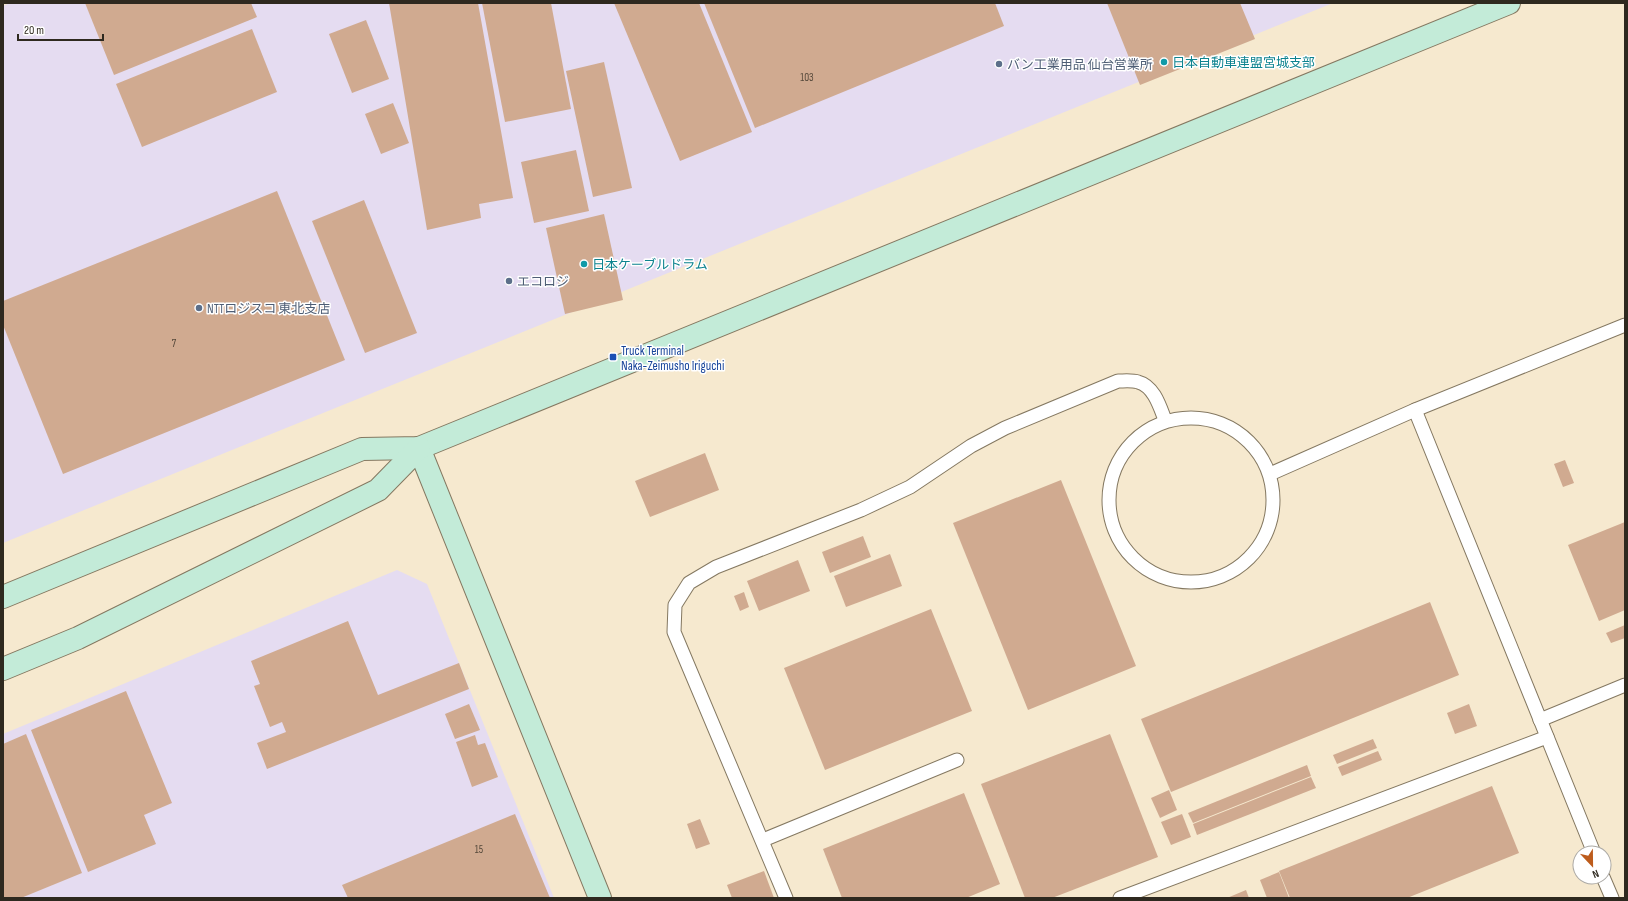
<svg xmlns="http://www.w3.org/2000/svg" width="1628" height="901" viewBox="0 0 1628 901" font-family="'Sofia Sans Condensed','Noto Sans JP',sans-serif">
  <rect width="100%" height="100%" fill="#f6e9cf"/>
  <g fill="#e5dcf1">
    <path d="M10 3H1333L3 543V6Z"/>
    <path d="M397 570 427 584 554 898H3V734Z"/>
  </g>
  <g fill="#d0aa90">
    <path d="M85 3H251L257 17 114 75Z"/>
    <path d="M389 3H478L513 198 479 204 481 218 427 230Z"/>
    <path d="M482 3H551L571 109 505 122Z"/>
    <path d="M614 3H699L752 132 680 161Z"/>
    <path d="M704 3H995L1004 26 755 128Z"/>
    <path d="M1107 3H1240L1255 39 1140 85Z"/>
    <path d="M366 20 389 79 352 93 329 34Z"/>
    <path d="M252 29 277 92 142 147 116 84Z"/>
    <path d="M604 62 632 188 593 197 566 71Z"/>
    <path d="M393 103 409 143 381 154 365 114Z"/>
    <path d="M576 150 589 211 534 223 521 162Z"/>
    <path d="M277 191 345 360 63 474 3 325V301Z"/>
    <path d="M364 200 417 333 365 353 312 221Z"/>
    <path d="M604 214 623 300 565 314 546 228Z"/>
    <path d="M705 453 719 490 650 517 635 481Z"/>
    <path d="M1565 460 1574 483 1563 487 1554 464Z"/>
    <path d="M1061 480 1136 666 1028 710 953 523Z"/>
    <path d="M1625 522V610L1599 621 1568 545Z"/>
    <path d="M863 536 871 557 830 573 822 552Z"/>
    <path d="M890 554 902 586 846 607 834 576Z"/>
    <path d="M798 560 810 591 759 611 747 581Z"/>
    <path d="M744 592 749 607 740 611 734 596Z"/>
    <path d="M1430 602 1459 675 1171 792 1141 719Z"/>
    <path d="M931 609 972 711 825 770 784 668Z"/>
    <path d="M348 621 378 695 459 663 469 689 267 769 257 743 286 732 282 722 270 727 254 686 260 684 251 661Z"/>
    <path d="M1625 625V638L1611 643 1606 633Z"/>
    <path d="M126 691 172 803 144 815 156 844 88 872 31 730Z"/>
    <path d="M469 704 480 730 455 739 445 714Z"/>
    <path d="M1469 704 1477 726 1455 734 1447 713Z"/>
    <path d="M26 734 82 873 21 898H3V744Z"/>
    <path d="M1110 734 1158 857 1052 898H1025L981 784Z"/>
    <path d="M475 735 478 745 485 743 498 777 472 787 456 742Z"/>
    <path d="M1373 739 1377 748 1337 764 1333 755Z"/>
    <path d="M1378 751 1382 760 1342 776 1338 767Z"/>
    <path d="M1307 765 1311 776 1193 823 1188 813Z"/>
    <path d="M1311 777 1316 788 1197 835 1193 824Z"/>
    <path d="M1492 786 1519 853 1407 898H1290L1279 871Z"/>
    <path d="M1169 790 1177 810 1160 818 1151 798Z"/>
    <path d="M964 793 1000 884 966 898H842L823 849Z"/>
    <path d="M515 814 550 898H348L342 885Z"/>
    <path d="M1182 814 1191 837 1171 845 1161 822Z"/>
    <path d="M700 819 710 844 696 849 687 824Z"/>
    <path d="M764 871 774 898H732L727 885Z"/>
    <path d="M1279 872 1289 898H1267L1260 880Z"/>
    <path d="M1246 890 1249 898H1227Z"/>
  </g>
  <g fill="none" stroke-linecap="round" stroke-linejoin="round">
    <defs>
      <g id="lane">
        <path d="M1415 410 1594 853"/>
        <circle cx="1191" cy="500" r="82"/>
        <path d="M1270 474 1415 410 1625 325"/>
        <path d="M1540 720 1625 685"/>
        <path d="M763 840 957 760"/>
        <path d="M1603 877 1612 898"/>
        <path d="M786 898 674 632 675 605 689 583 716 567 861 510 910 487 971 446 1005 428 1118 381C1124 381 1132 380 1138 382 1154 386 1160 407 1165 420"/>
        <path d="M1120 898 1547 737"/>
      </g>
      <g id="secondary">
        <path d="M419 448 600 898"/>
        <path d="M3 597 362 449 419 448 1509 3"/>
        <path d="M3 669 78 638 378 490 419 448"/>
      </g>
    </defs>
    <use href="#lane" stroke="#847861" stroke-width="15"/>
    <use href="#secondary" stroke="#847861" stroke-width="24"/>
    <use href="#lane" stroke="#fff" stroke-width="13"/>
    <use href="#secondary" stroke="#c3ebd8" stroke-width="22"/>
  </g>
  <g fill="#0f9aa8" stroke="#fff" stroke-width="1.5">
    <circle cx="1164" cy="62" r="4"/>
    <circle cx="584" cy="264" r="4"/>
  </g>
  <g fill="#5c6f8a" stroke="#fff" stroke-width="1.5">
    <circle cx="999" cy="64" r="4"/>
    <circle cx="509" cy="281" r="4"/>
    <circle cx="199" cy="308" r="4"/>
  </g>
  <rect fill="#1a4fb4" stroke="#fff" stroke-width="1.5" x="609" y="353" width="8" height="8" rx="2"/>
  <g text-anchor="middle" stroke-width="3" stroke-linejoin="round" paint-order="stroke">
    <g font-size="11" fill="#56493b">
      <text x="807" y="81">103</text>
      <text x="174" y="347">7</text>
      <text x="479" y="853">15</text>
    </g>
    <g font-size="13" fill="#0d838f" stroke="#fff" text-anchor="start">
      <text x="1172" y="67">日本自動車連盟宮城支部</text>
      <text x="592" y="269">日本ケーブルドラム</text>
    </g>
    <g font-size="13" fill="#4e5e75" stroke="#fff" text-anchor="start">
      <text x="1007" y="69">バン工業用品 仙台営業所</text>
      <text x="517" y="286">エコロジ</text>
      <text x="207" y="313">NTTロジスコ 東北支店</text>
    </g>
    <g font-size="13" fill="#164399" stroke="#fff" text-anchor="start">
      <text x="621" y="355">Truck Terminal<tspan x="621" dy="15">Naka-Zeimusho Iriguchi</tspan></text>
    </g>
  </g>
  <rect width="1628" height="901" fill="none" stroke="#2e291f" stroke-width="8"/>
  <g transform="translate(1592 865) rotate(158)"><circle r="19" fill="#ffffff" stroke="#aba9a5"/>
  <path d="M0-3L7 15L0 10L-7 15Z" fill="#bd5c1c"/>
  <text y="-6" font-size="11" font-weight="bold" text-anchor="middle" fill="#2e291f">N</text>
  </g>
  <path d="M18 34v6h85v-6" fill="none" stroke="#2e291f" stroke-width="2"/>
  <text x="24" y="34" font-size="12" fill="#2e291f" stroke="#ffffff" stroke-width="3" paint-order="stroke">20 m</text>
</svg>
